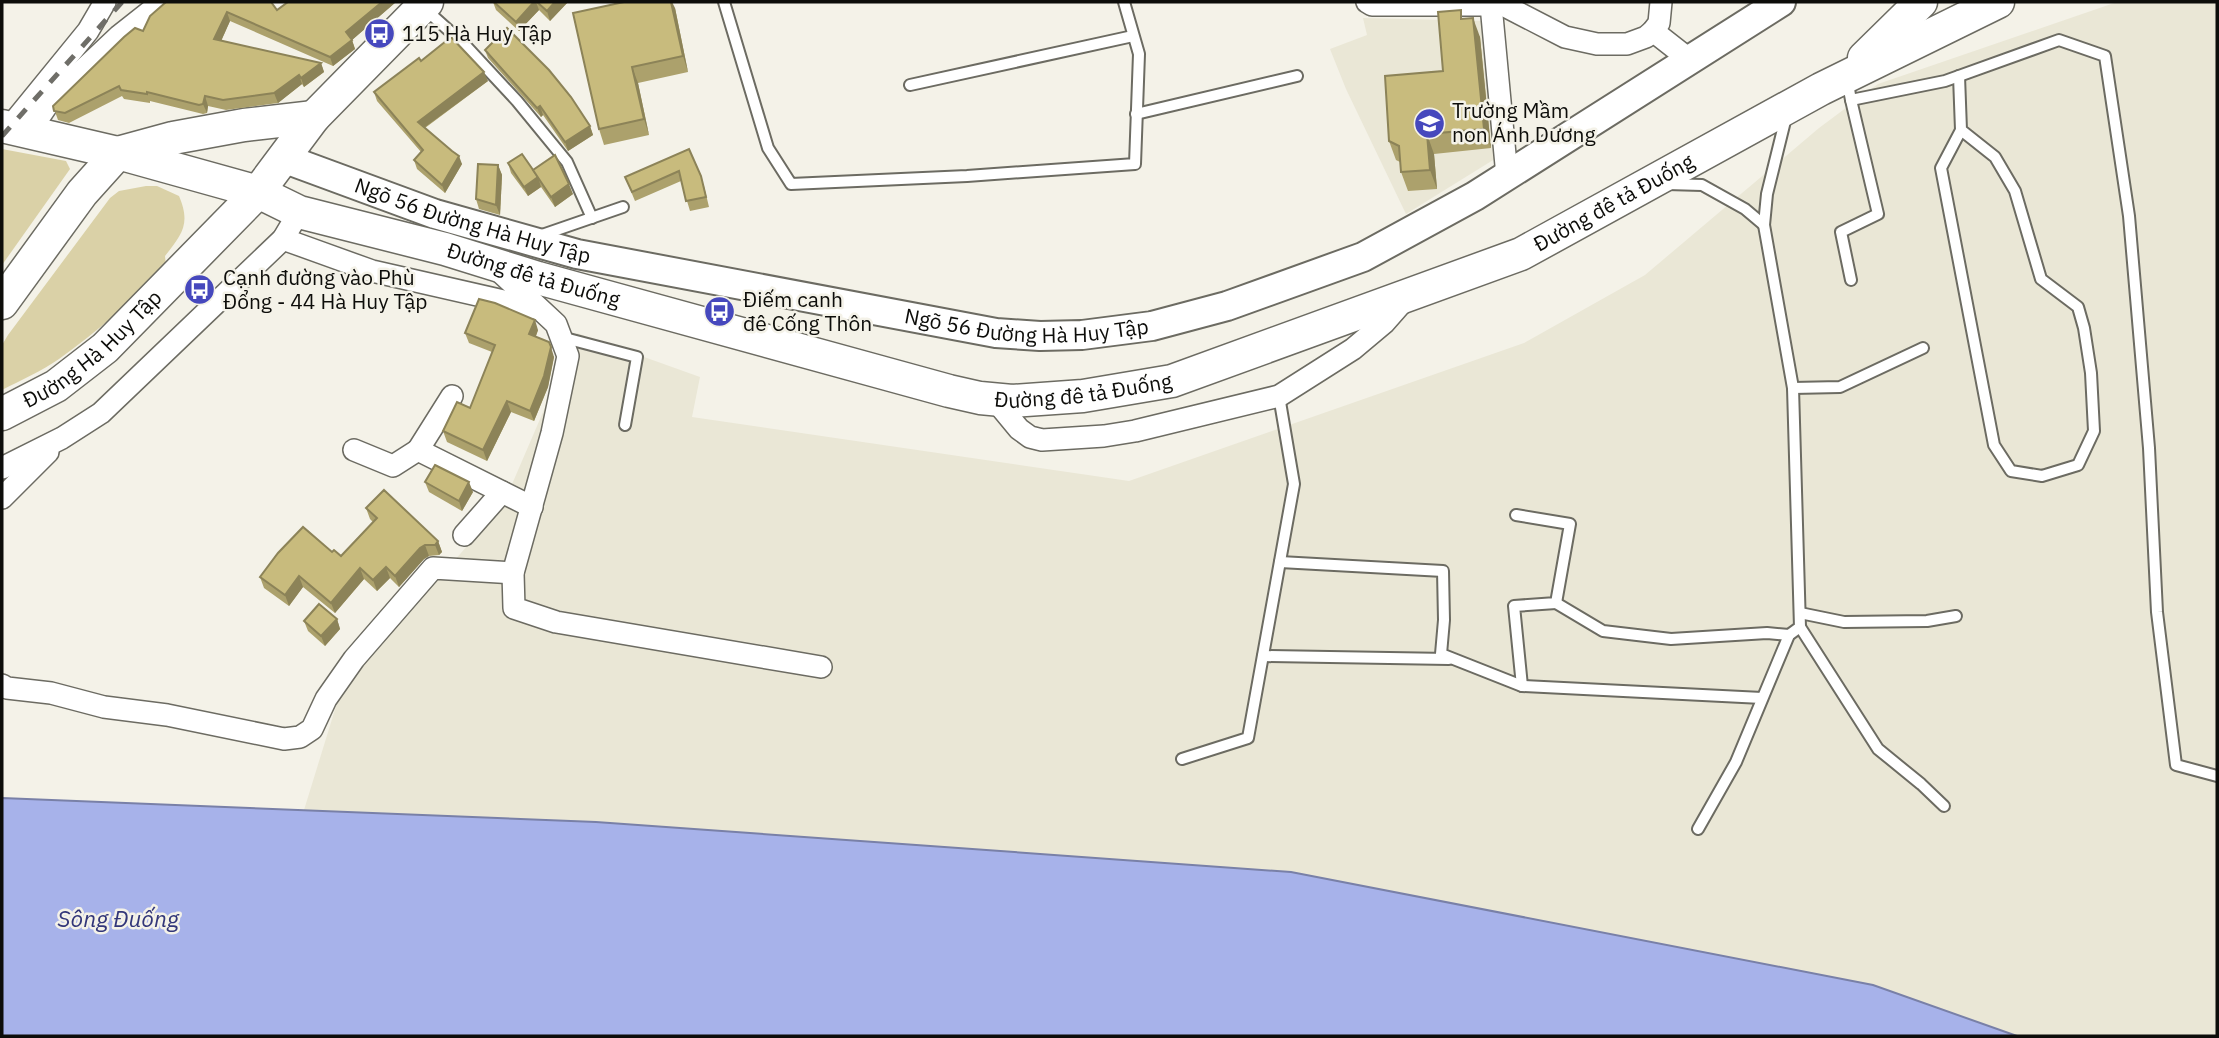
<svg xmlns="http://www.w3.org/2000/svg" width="2219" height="1038" viewBox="0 0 2219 1038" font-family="'IBM Plex Sans',sans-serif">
  <rect width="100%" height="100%" fill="#f4f2e8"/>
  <g fill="#eae7d6">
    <path d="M2117 2H2217V1036H2017L1873 985 1291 872 596 822 304 810 341 690 503 505 577 333 700 377 692 417 1129 481 1524 343 1645 275 1819 128 1878 84Z"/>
    <path d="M1363 18 1486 21 1498 157 1406 214 1346 89 1330 49 1367 35Z"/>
  </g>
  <g fill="#dad1a7">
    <path d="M2 149 66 161 70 169 2 265Z"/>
    <path d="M146 186H157L179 196C191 224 182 234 165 256L166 266C134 299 97 332 59 359 42 371 21 380 2 390V345L8 335 110 198 119 191Z"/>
  </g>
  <path fill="#a7b2ea" stroke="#7980a7" stroke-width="2" d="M2 798 596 822 1291 872 1873 985 2017 1036H2Z"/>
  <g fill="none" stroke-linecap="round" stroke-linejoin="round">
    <defs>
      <g id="lane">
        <path d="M724 2 768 148 791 184 967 176 1135 164 1139 54 1124 2"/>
        <path d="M425 9 464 44 517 101 567 162 592 218"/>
        <path d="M1959 76 1961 130 1941 168 1994 445 2011 471 2042 476 2078 465 2094 431 2091 373 2084 328 2078 307 2041 279 2015 191 1995 157 1961 130"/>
        <path d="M1847 79 1851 100 1945 81 2059 40 2105 56 2129 216 2149 448 2157 612 2176 765 2217 776"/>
        <path d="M910 85 1133 36"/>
        <path d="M1851 100 1878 214 1841 232 1851 280"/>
        <path d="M1136 114 1297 76"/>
        <path d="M1667 184 1702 185 1745 209 1764 225"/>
        <path d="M539 236 623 207"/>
        <path d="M561 337 637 357 625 425"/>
        <path d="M1793 388 1840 387 1923 348"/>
        <path d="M1516 515 1570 524 1556 603 1514 606 1522 686"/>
        <path d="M1280 562 1443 571 1444 620 1441 654 1522 686 1762 698"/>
        <path d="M1556 603 1603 631 1671 639 1767 633 1789 635"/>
        <path d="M1800 613 1844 622 1927 621 1956 616"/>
        <path d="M1800 627 1878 749 1921 784 1944 806"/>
        <path d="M1263 656 1449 659"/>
        <path d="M1182 759 1248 738 1294 484 1279 396"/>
        <path d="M1698 829 1736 762 1789 635 1800 627 1793 388 1764 225 1767 194 1785 121 1788 115"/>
      </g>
      <g id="street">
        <path d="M1367 2 1372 5H1503L1565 37 1597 44H1627L1646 37 1653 31 1659 23 1661 2"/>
        <path d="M1491 5 1507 176"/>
        <path d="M1653 31 1690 60"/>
        <path d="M9 128 88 31 105 2"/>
        <path d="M29 132 50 101 119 36 162 2"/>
        <path d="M283 239 372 271 539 309"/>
        <path d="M497 269 556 324 568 356 552 433 513 573 514 608 556 622 821 667"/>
        <path d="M452 396 418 450 532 507"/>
        <path d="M995 400 1019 429 1030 437 1042 440 1104 436 1135 431 1279 396 1353 349 1384 323 1406 298"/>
        <path d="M354 450 393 466 418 450"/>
        <path d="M2 468 62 438 101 413 283 239 299 212"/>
        <path d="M2 498 48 452"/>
        <path d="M464 535 502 492"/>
        <path d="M2 685 7 688 51 693 104 707 167 715 284 739 300 737 312 729 326 699 354 659 433 568 513 573"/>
      </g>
      <g id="secondary">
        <path id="s1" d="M283 158 435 214 577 254 996 333 1040 336 1082 335 1152 326 1227 306 1363 257 1475 196 1781 2"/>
      </g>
      <g id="primary">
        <path d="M1864 58 1921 2"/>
        <path id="s2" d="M2 126 118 153 258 192 299 212 445 249 538 278 949 391 980 398 1012 401 1083 396 1172 381 1521 254 1821 89 1998 2"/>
        <path d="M2 303 82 193 118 153 173 138 244 125 314 117"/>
        <path id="s3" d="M2 414 56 386 105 348 258 192 314 117 427 2"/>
      </g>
    </defs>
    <use href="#lane" stroke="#6c6b62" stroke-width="14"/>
    <use href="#street" stroke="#6c6b62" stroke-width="24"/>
    <use href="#secondary" stroke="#6c6b62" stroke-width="32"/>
    <use href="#primary" stroke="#6c6b62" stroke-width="35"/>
    <use href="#lane" stroke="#fff" stroke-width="10"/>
    <use href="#street" stroke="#fff" stroke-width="21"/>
    <use href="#secondary" stroke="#fff" stroke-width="28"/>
    <use href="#primary" stroke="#fff" stroke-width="32"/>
    <path stroke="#6f6e68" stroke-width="5" stroke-dasharray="12 12" stroke-linecap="butt" d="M2 136 122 2"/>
  </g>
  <g fill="#aca16c">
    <path d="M166 2 277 10 288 2H396L352 40 355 49 333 66 230 21 221 41 321 63 324 72 304 87 302 84 278 103 226 110 208 106 207 113 203 114 150 101V103L124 99 122 96 69 123 58 120 53 106 143 31Z"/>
    <path d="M493 2H568L550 21 539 10 519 31 496 10Z"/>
    <path d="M624 2 675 8 688 72 638 83 649 135 604 145 599 129Z"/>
    <path d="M1464 19 1480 37 1491 148 1434 154 1437 189 1408 191 1401 172 1400 162 1396 160 1389 141 1443 71Z"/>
    <path d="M485 50 590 126 593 135 568 151 543 115 541 117 488 58Z"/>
    <path d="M421 61 488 81 425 128 462 164 445 193 417 169 414 160 421 152 377 101 374 92Z"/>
    <path d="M689 149 704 186 709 207 690 211 681 181 635 201 625 177Z"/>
    <path d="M508 163 573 194 555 207 541 187 528 196 511 173Z"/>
    <path d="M498 165 502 175 500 215 479 209 476 199Z"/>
    <path d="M538 330 536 336 554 357 548 387 534 421 511 412 487 461 447 442 443 431 470 408 492 352 469 343 465 333Z"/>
    <path d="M425 482 473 492 462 511 429 492Z"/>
    <path d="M366 508 438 541 442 552 439 555 429 556 424 559 399 587 390 578 377 591 364 579 335 613 303 587 289 606 264 588 260 577 332 552 341 556 373 522 370 519Z"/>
    <path d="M337 619 340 629 325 646 308 631 304 621Z"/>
  </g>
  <g fill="#8c8358">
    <path d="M382 2H396L352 40 355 49 333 66 330 57 346 32Z"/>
    <path d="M534 2H536L539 10 519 31 516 22Z"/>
    <path d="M555 2H568L550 21 547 11Z"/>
    <path d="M671 2H672L675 8 688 72 683 56Z"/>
    <path d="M227 12 230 21 218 48 214 39Z"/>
    <path d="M1473 18 1480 37 1491 148 1484 129Z"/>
    <path d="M321 63 324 72 304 87 301 78Z"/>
    <path d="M632 67 638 83 649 135 644 119Z"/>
    <path d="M484 72 488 81 421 130 418 122Z"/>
    <path d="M299 75 302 84 278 103 274 93Z"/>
    <path d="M205 96 208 106 207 113 203 104Z"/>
    <path d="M540 106 543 115 541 117 537 108Z"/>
    <path d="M590 126 593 135 568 151 565 142Z"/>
    <path d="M1427 134 1434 154 1437 189 1430 170Z"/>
    <path d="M459 156 462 164 445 193 442 185Z"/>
    <path d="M498 165 502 175 500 215 496 205Z"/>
    <path d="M538 177 541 187 528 196 524 187Z"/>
    <path d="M569 184 573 194 555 207 551 197Z"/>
    <path d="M535 320 538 330 533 344 529 334Z"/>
    <path d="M551 347 554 357 548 387 534 421 530 411Z"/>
    <path d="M507 401 511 412 487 461 483 450Z"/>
    <path d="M469 482 473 492 462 511 459 501Z"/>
    <path d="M438 541 442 552 439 555 435 545Z"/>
    <path d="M425 545 429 556 424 559 399 587 395 576 420 548Z"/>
    <path d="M386 567 390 578 377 591 373 580Z"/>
    <path d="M360 568 364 579 335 613 331 603Z"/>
    <path d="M299 576 303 587 289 606 285 595Z"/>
    <path d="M337 619 340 629 325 646 321 636Z"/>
  </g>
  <g fill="#c8bb7d" stroke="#8c8358" stroke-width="2">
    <path d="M166 2H271L277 10 288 2H382L346 32 352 40 330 57 227 12 214 39 321 63 301 78 299 75 274 93 223 100 205 96 203 104 199 105 147 92V94L121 90 119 86 65 113 54 111 53 106 124 37 135 28 143 31 150 16Z"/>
    <path d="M494 2H534L516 22Z"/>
    <path d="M537 2H555L547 11Z"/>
    <path d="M624 2H671L683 56 632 67 644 119 599 129 573 13Z"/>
    <path d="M1461 10V19L1473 18 1484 129 1427 134 1430 170 1401 172 1399 146 1389 141 1385 76 1443 71 1438 12Z"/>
    <path d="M507 28 549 70 571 97 590 126 565 142 540 106 537 108 485 50Z"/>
    <path d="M451 37 484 72 418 122 452 151 459 156 442 185 414 160 423 150 374 92 419 58 421 61Z"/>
    <path d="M689 149 701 176 706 197 686 201 679 171 632 192 625 177Z"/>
    <path d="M522 154 538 177 524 187 508 163Z"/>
    <path d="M555 155 569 184 551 197 533 170Z"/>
    <path d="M478 164 498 165 496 205 476 199Z"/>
    <path d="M479 299 495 303 535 320 529 334 549 342 551 347 544 376 530 411 507 401 483 450 443 431 457 402 470 408 495 345 465 333Z"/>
    <path d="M435 465 469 482 459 501 425 482Z"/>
    <path d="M384 490 438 541 435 545H425L420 548 395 576 386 567 373 580 360 568 331 603 299 576 285 595 260 577 278 553 303 527 332 552 334 550 341 556 377 518 366 508Z"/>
    <path d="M319 604 337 619 321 636 304 621Z"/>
  </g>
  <defs>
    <symbol id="bus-disc" viewBox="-11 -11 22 22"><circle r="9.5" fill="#4648bd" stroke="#f4f2e8"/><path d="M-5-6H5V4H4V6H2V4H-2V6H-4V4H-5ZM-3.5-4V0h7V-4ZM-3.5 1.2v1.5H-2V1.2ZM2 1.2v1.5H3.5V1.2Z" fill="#fff"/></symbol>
    <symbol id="school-disc" viewBox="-11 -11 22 22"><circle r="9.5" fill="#4648bd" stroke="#f4f2e8"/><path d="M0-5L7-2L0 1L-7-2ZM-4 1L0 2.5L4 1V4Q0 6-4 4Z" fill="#fff"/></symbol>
  </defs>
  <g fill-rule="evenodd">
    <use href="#bus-disc" x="362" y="16" width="35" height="35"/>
    <use href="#school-disc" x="1412" y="106" width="35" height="35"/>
    <use href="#bus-disc" x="182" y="272" width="35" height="35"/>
    <use href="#bus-disc" x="702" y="294" width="35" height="35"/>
  </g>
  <g text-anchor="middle" stroke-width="5" stroke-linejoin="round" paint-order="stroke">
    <g font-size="21" fill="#0d0d0a" stroke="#f4f2e8" text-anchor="start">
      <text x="402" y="41">115 Hà Huy Tập</text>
      <text x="1452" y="118">Trường Mầm<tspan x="1452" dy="24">non Ánh Dương</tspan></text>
      <text x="223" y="285">Cạnh đường vào Phù<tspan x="223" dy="24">Đổng - 44 Hà Huy Tập</tspan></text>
      <text x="743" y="307">Điếm canh<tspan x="743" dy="24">đê Cống Thôn</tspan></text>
    </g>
    <g font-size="21" fill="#0d0d0a" stroke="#f4f2e8">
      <text dy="7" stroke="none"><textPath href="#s2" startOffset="1687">Đường đê tả Đuống</textPath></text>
      <text dy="7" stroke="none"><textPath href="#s1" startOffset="200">Ngõ 56 Đường Hà Huy Tập</textPath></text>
      <text dy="7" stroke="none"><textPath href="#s2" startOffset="553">Đường đê tả Đuống</textPath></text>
      <text dy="7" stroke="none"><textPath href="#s1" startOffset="766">Ngõ 56 Đường Hà Huy Tập</textPath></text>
      <text dy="7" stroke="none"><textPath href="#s3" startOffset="112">Đường Hà Huy Tập</textPath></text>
      <text dy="7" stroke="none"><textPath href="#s2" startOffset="1120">Đường đê tả Đuống</textPath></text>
    </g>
    <g font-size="23" font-style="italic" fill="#323679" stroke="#f4f2e8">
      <text x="118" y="927">Sông Đuống</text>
    </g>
  </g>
  <rect width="2219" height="1038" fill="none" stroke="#0d0d0a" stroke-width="7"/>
</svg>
